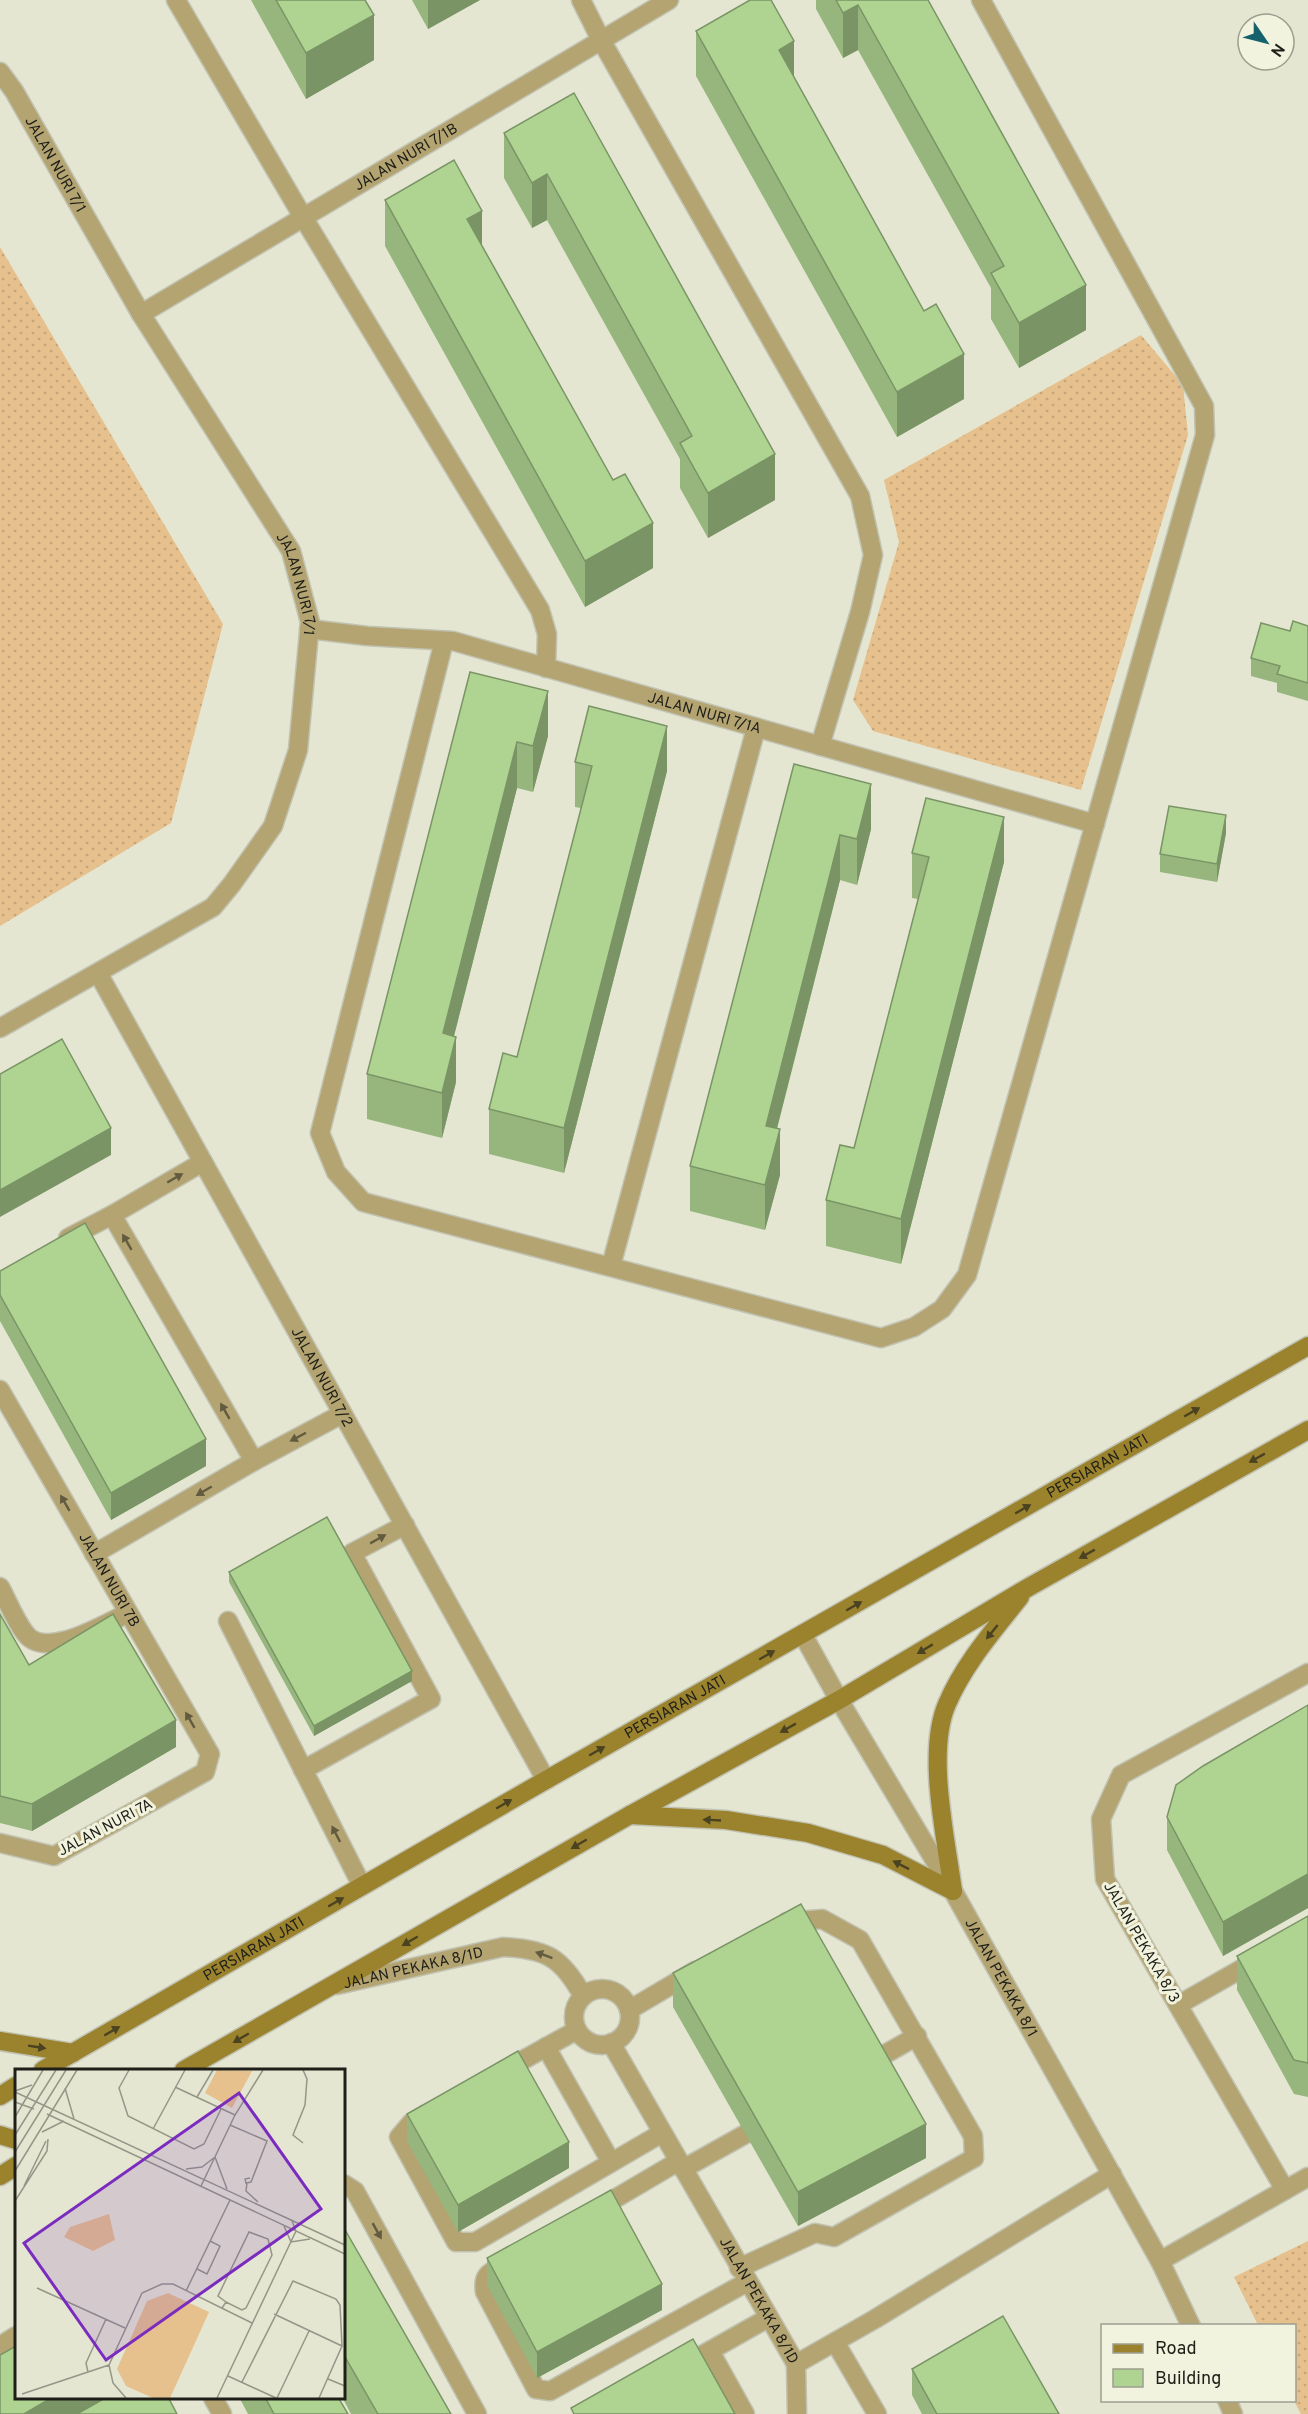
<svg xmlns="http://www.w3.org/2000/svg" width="1308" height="2414" viewBox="0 0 1308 2414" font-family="Overpass,sans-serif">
  <defs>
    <pattern id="grass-dots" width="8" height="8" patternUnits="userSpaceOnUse" patternTransform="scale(1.5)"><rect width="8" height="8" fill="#e6c08d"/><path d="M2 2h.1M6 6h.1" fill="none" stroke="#c5a579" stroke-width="1.8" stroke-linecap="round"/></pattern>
  </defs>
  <rect width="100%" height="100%" fill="#e4e6d2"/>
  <g fill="url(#grass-dots)">
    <path d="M0 247 223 624 171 823 0 926Z"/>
    <path d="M1141 335 1183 385 1188 435 1081 790 873 731 853 700 899 542 884 480Z"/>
    <path d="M1308 2241V2414H1301L1294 2401V2326L1258 2325 1234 2277Z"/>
  </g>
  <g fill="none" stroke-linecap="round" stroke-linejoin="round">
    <defs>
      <g id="lane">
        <path d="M581 0 601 40 860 496 873 555 860 612 820 746"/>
        <path d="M303 217 540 610 547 634 546 668"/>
        <path id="s1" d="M309 629 367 636 453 641 1095 824"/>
        <path d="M444 641 320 1133 336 1172 363 1202 881 1338 914 1327 942 1309 967 1275 1205 435 1204 406 981 0"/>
        <path d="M68 1238 112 1215"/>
        <path d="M611 1266 756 728"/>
        <path d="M94 1554 254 1461"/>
        <path d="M0 1587C8 1602 15 1620 25 1633 45 1661 104 1624 128 1613"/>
        <path d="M228 1621 362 1886"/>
        <path d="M303 1770 431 1699 352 1553 405 1525"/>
        <path d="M1178 2005 1257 1960"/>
        <path d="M629 2010 695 1971"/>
        <path d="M546 2047 611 2162"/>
        <path d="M866 2065 917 2036"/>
        <path d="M503 2071 577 2030"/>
        <path d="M426 2114 411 2123 399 2137 456 2242H475L662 2133"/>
        <path d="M344 2184 355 2191 477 2414"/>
        <path d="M594 2211 679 2161 683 2169 767 2122"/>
        <path d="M506 2264C491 2272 482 2273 485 2292L536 2389 550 2391 747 2282"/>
        <path d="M739 2268 815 2233 834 2237 974 2158 973 2136 860 1940 822 1919 787 1922"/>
        <path d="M835 2342 877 2414"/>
        <path d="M0 2346 16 2336"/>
        <path d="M710 2351 745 2414"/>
        <path d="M796 2364 797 2414"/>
        <path d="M681 2367 768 2318"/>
        <path d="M213 2398 222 2414"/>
      </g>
      <g id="street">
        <path d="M176 0 303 217"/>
        <path id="s2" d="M0 72 14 91 141 314 291 551 310 622 298 750 273 826 232 884 213 907 0 1028"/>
        <path id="s3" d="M141 314 669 0"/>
        <path id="s4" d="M98 973 546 1780"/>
        <path d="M203 1162 112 1215 254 1461 342 1414"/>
        <path id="s5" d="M0 1390 210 1754 205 1772 54 1856 0 1843"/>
        <path id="s6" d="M803 1635 839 1700 953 1891 1160 2261 1191 2326"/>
        <path id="s7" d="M337 1985 503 1947C547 1949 562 1958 583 1996"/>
        <circle cx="602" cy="2017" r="28"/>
        <path id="s8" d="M611 2043 796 2364 875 2319 1112 2174"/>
        <path d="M1285 2190 1105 1879 1101 1819 1121 1775 1308 1673"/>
        <path d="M1160 2261 1308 2177"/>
        <path d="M1227 2400 1233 2414"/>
      </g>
      <g id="secondary">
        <path d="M630 1815 726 1820 808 1833 883 1855 953 1891"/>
        <path d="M953 1891C946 1839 926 1752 947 1704 964 1664 994 1630 1020 1597"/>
        <path d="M0 2041 73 2053"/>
        <path id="s9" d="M43 2070 546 1780 1308 1346"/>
        <path d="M184 2070 630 1815 839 1700 1029 1587 1308 1430"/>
        <path d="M0 2096 16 2086"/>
        <path d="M0 2135 16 2140"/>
        <path d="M0 2176 16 2166"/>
      </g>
    </defs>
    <use href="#lane" stroke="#c1c2b1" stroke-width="21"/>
    <use href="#street" stroke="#c1c2b1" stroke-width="21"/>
    <use href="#secondary" stroke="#c1c2b1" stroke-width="21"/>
    <use href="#lane" stroke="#b3a471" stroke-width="18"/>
    <use href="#street" stroke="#b3a471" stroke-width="18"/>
    <use href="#secondary" stroke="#9b832e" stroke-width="18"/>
  </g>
  <g fill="#96b67d">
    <path d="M251 0H365L374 60 306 99Z"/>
    <path d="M412 0H480L428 29Z"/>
    <path d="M816 0H928L1086 330 1019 368 991 319V288L858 50 843 58 816 9Z"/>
    <path d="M696 31 794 77 964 399 897 437 696 76Z"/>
    <path d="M574 93 775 500 708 538 680 488V459L547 220 532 228 504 178V133Z"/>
    <path d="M385 200 482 246 653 568 585 607 385 246Z"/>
    <path d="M1308 626V701L1277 692V683L1251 676V658Z"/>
    <path d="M470 672 548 736 533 792 517 788 454 1036 456 1082 442 1138 367 1119V1074Z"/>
    <path d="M575 762 667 771 564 1173 489 1154V1109L517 1057 581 808 575 807Z"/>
    <path d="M794 764 871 829 857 885 840 880 777 1129 780 1175 765 1230 690 1211V1166Z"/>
    <path d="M1226 833 1217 882 1160 872V854Z"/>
    <path d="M912 853 1004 862 901 1264 826 1246V1200L854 1148 918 899 912 898Z"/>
    <path d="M0 1271 206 1466 111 1520 0 1321Z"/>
    <path d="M229 1572 412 1681 314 1736 229 1582Z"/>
    <path d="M0 1614 29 1665 176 1747 32 1831 0 1823Z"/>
    <path d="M1308 1705V1908L1223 1956 1167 1850V1817Z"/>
    <path d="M1308 1916V2097L1294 2094 1237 1990V1956Z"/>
    <path d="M673 1973 926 2158 798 2226 673 2007Z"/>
    <path d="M407 2114 569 2168 458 2232 407 2141Z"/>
    <path d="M344 2228 451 2414H351L342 2397H344Z"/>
    <path d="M487 2258 662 2310 537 2378 487 2285Z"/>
    <path d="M912 2369 1059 2414H922L912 2395Z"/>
    <path d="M239 2397H338L348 2414H248Z"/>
  </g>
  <g fill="#7a9466">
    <path d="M428 0H480L428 29Z"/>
    <path d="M858 5V50L843 58V13Z"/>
    <path d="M374 15V60L306 99V53Z"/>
    <path d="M794 41V87L779 50Z"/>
    <path d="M547 174V220L532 228V183Z"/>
    <path d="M482 211V256L467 219Z"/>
    <path d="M1086 285V330L1019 368V323Z"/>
    <path d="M964 354V399L897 437V392Z"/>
    <path d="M775 454V500L708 538V493Z"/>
    <path d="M653 523V568L585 607V561Z"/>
    <path d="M548 691V736L533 792V746Z"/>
    <path d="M667 726V771L564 1173V1128Z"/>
    <path d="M517 742V788L443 1079V1033Z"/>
    <path d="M871 784V829L857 885V839Z"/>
    <path d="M1226 815V833L1217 882V864Z"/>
    <path d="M1004 817V862L901 1264V1219Z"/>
    <path d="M840 835V880L766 1171V1126Z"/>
    <path d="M456 1037V1082L442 1138V1093Z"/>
    <path d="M111 1128V1155L0 1217V1190Z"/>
    <path d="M780 1129V1175L765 1230V1185Z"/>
    <path d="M206 1439V1466L111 1520V1493Z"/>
    <path d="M412 1671V1681L314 1736V1726Z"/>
    <path d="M176 1720V1747L32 1831V1804Z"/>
    <path d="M1308 1874V1908L1223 1956V1922Z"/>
    <path d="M926 2124V2158L798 2226V2192Z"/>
    <path d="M569 2142V2168L458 2232V2205Z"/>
    <path d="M662 2284V2310L537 2378V2352Z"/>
    <path d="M53 2397H133L104 2414H24Z"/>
  </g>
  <g fill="#afd491" stroke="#7a9466" stroke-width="1.5">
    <path d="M276 0H365L374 15 306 53Z"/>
    <path d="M750 0H771L794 41 779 50 924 311 936 304 964 354 897 392 696 31Z"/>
    <path d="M836 0H928L1086 285 1019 323 991 273 1004 266 858 5 843 13Z"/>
    <path d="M574 93 775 454 708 493 680 443 692 436 547 174 532 183 504 133Z"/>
    <path d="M454 160 482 211 467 219 613 480 625 474 653 523 585 561 385 200Z"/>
    <path d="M1293 621 1308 626V683L1277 674 1280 666 1251 658 1261 623 1290 631Z"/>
    <path d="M470 672 548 691 533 746 517 742 443 1033 456 1037 442 1093 367 1074Z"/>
    <path d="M589 706 667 726 564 1128 489 1109 503 1053 517 1057 592 766 575 762Z"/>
    <path d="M794 764 871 784 857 839 840 835 766 1126 780 1129 765 1185 690 1166Z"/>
    <path d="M926 798 1004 817 901 1219 826 1200 840 1145 854 1148 929 857 912 853Z"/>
    <path d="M1169 806 1226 815 1217 864 1160 854Z"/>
    <path d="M62 1039 111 1128 0 1190V1074Z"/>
    <path d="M85 1223 206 1439 111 1493 0 1295V1271Z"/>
    <path d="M327 1517 412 1671 314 1726 229 1572Z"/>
    <path d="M0 1614 29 1665 113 1614 176 1720 32 1804 0 1796Z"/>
    <path d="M1308 1705V1874L1223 1922 1167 1817 1176 1785 1203 1766Z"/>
    <path d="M801 1904 926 2124 798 2192 673 1973Z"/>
    <path d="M1308 1916V2063L1294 2060 1237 1956Z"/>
    <path d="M518 2051 569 2142 458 2205 407 2114Z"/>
    <path d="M611 2190 662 2284 537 2352 487 2258Z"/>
    <path d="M344 2228 451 2414H378L344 2355Z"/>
    <path d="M1003 2316 1059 2414H937L912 2369Z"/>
    <path d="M693 2339 735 2414H574L571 2408Z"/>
    <path d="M16 2346V2397H53L24 2414H0V2355Z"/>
    <path d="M107 2397H168L177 2414H77Z"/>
    <path d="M265 2397H338L348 2414H274Z"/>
  </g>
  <defs><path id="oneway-solid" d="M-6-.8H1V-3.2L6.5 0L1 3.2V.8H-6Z" transform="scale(1.5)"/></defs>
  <g fill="#625b40">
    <use href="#oneway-solid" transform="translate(175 1178) rotate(-30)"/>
    <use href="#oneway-solid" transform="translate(127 1242) rotate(-120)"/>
    <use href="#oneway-solid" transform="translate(225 1411) rotate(-120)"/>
    <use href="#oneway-solid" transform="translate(298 1437) rotate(152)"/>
    <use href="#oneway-solid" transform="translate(204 1491) rotate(150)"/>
    <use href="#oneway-solid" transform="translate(65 1503) rotate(-120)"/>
    <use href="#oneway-solid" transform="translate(378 1539) rotate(-29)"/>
    <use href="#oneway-solid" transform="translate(190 1720) rotate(-120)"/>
    <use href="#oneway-solid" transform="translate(336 1834) rotate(-117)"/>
    <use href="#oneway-solid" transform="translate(544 1955) rotate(-160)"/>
    <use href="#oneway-solid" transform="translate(377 2231) rotate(61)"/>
  </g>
  <g fill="#4a4220">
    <use href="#oneway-solid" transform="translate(1192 1412) rotate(-30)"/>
    <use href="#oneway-solid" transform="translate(1257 1458) rotate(151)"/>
    <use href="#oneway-solid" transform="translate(1023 1509) rotate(-30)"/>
    <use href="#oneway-solid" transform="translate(1087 1554) rotate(151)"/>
    <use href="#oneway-solid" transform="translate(854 1606) rotate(-30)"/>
    <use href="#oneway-solid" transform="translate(992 1632) rotate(129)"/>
    <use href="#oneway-solid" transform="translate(925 1649) rotate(149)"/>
    <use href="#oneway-solid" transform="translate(767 1655) rotate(-30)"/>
    <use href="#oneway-solid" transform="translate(788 1728) rotate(151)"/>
    <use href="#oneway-solid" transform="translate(597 1751) rotate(-30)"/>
    <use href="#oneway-solid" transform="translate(504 1804) rotate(-30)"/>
    <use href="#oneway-solid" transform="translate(712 1820) rotate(-177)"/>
    <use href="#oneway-solid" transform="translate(579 1844) rotate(150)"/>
    <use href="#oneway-solid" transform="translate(901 1865) rotate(-153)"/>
    <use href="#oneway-solid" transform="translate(336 1902) rotate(-30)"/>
    <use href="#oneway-solid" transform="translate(410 1941) rotate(150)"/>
    <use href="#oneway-solid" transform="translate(112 2031) rotate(-30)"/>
    <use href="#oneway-solid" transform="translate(241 2038) rotate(150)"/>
    <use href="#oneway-solid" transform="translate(37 2047) rotate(9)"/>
  </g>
  <g text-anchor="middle" stroke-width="6" stroke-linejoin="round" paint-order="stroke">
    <g font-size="15" fill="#1f1f18" stroke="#f1f3df">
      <text dy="5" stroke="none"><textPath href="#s3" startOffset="308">JALAN NURI 7/1B</textPath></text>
      <text dy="5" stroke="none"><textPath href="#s2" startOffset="108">JALAN NURI 7/1</textPath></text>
      <text dy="5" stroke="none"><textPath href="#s2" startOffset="594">JALAN NURI 7/1</textPath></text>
      <text dy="5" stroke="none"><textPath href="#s1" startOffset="406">JALAN NURI 7/1A</textPath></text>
      <text dy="5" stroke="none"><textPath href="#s4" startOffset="462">JALAN NURI 7/2</textPath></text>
      <text dy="5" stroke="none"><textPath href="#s9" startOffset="1215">PERSIARAN JATI</textPath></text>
      <text dy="5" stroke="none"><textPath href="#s5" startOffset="219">JALAN NURI 7B</textPath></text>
      <text dy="5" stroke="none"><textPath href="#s9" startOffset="729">PERSIARAN JATI</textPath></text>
      <text transform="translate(105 1827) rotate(-28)" y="5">JALAN NURI 7A</text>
      <text transform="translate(1142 1942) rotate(60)" y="5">JALAN PEKAKA 8/3</text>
      <text dy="5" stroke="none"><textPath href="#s9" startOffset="243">PERSIARAN JATI</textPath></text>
      <text dy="5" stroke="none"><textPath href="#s7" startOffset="78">JALAN PEKAKA 8/1D</textPath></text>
      <text dy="5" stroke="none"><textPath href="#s6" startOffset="396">JALAN PEKAKA 8/1</textPath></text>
      <text dy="5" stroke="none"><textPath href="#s8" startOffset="297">JALAN PEKAKA 8/1D</textPath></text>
    </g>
  </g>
  <g transform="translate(15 2069)">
    <rect width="330" height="330" fill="#e4e6d2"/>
    <path d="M202 1 237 2 217 39 190 24ZM94 145 100 171 78 182 49 168 55 158ZM153 224 194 243 155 329H138L111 317 102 300 132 232Z" fill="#e6c08d"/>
    <path d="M166 251a9 9 0 1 1 18 0a9 9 0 1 1-18 0Z" fill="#e6c08d"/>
    <path fill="none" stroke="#959688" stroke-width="1.5" d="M114 1 104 19 113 47 179 80 189 75 206 40M160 18 220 46M50 19 59 50M0 22 17 16M0 23 330 176M182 28 198 1M0 33 19 40M32 45 330 185M0 48 28 1M215 56 252 72 236 113 231 114 230 110 235 109M138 60 170 1M27 63 49 52M0 66 41 1M288 74 278 66 290 36 292 10 288 1M0 83 51 1M200 88 212 120M171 100 187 98 200 88M0 102 62 1M232 114 231 122 243 133M9 117 31 72M186 117 220 46 248 1M0 132 32 82 33 70M269 157 276 173 295 170M182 200 192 205 205 177 195 172M22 219 110 259M171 222 215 131M207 239 211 233 227 241 231 239 257 186 253 170 234 163 203 227 211 233M259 245 327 277M73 303 71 294 91 250M213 307 261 329M313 310 330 317M227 313 278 212 321 230 325 236 327 277 304 329M7 325 94 296M111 329 98 314 94 296 127 224 147 215H158L237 254M202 329 281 162 277 152M262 329 294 262"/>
    <path fill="#7b2cbf" fill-opacity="0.15" stroke="#7b2cbf" stroke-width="3" d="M224 24 306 140 91 291 9 174Z"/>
    <rect width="330" height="330" fill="none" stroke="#1f1f18" stroke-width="3"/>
  </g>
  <rect x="1101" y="2324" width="195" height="78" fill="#f1f3df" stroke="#9d9e8f" stroke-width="1.5"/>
  <rect x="1113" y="2344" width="30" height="9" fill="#9b832e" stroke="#9d9e8f" stroke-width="1.5"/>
  <text x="1155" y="2354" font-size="18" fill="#1f1f18">Road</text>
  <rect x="1113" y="2369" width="30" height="18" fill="#afd491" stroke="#9d9e8f" stroke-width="1.5"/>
  <text x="1155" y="2384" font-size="18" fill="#1f1f18">Building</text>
  <g transform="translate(1266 42) rotate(125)"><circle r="28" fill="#f1f3df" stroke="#9d9e8f" stroke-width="1.5"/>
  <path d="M0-4.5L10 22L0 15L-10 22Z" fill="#15626c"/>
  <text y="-9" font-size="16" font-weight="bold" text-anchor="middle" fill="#1f1f18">N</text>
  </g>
</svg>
